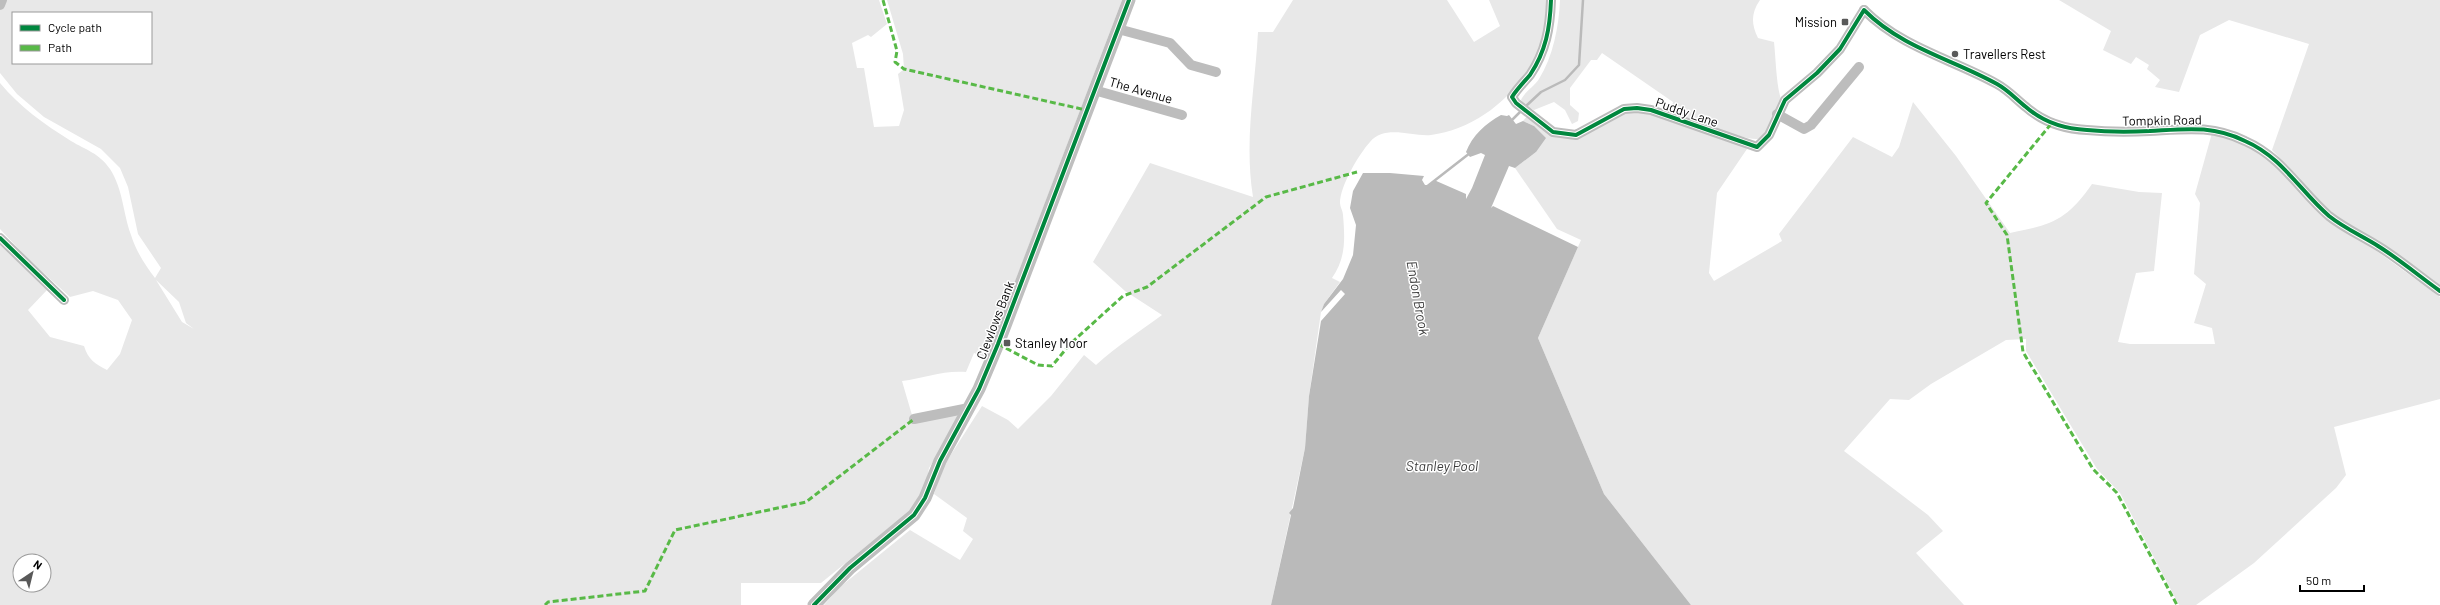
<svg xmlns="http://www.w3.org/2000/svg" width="2440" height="605" viewBox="0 0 2440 605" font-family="Barlow,sans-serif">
  <rect width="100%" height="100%" fill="#fff"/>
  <g fill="#e8e8e8" fill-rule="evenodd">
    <path d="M5 0H879L887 24 871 37 868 35 852 43 857 68H864L874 127 899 126 904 110 898 74 904 69 903 54 887 0H1122L986 358 974 353 966 372C944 370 924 378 902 381L914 422 958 411 957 423 929 468 926 484 917 505 821 583H741V605H0V245L47 290 28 310 50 337 84 346C88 359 95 364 107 370L120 354 132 320 118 300 93 291 70 297 27 258 0 229V83C20 107 44 124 71 141 86 150 99 153 110 169 123 189 123 213 131 235 136 251 145 265 155 278L161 268 138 234 128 187 120 168 101 149 44 117 17 94 0 73V10ZM13 13H151V63H13ZM156 280 179 302 186 323 194 329 182 322ZM20 561H44V585H20Z"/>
    <path d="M1293 0H1447L1474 42 1500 26 1489 0H1548C1546 15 1546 35 1540 48 1522 91 1479 129 1431 135 1412 137 1385 124 1370 142 1359 154 1340 186 1340 203 1340 207 1343 211 1343 215 1345 239 1346 258 1332 278L1340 282 1324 304 1321 312 1309 396 1305 448 1271 605H824L840 587 910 530 960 560 973 539 963 531 967 518 934 494 943 467 982 406 1008 420 1018 429 1051 396 1084 355 1096 365C1117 346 1139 332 1162 315L1125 291 1093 262 1150 163 1253 197C1244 141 1255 89 1258 32H1273Z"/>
    <path d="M1560 0H1760C1751 13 1751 24 1758 38L1774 42C1776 61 1776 82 1781 100 1776 110 1771 131 1761 138 1751 145 1686 116 1671 111L1673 102 1602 53 1597 60H1591L1570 88V105L1579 113 1578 121 1572 124 1565 110 1554 102 1534 110 1524 105 1521 100C1525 91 1534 87 1539 79 1553 57 1559 26 1560 0Z"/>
    <path d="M2059 0H2440V285L2378 240C2332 224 2306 183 2272 150L2309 44 2229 20 2200 35 2179 92 2155 87 2160 80 2147 69 2149 65 2136 57 2131 64 2103 50 2111 31Z"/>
    <path d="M1913 102 1956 156 2010 233C2052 225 2067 220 2092 184L2139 192 2162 193 2154 271 2136 273 2118 342 2130 344H2215L2212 328 2194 323 2206 284 2194 274 2200 203 2195 194 2212 133 2240 141 2261 153 2367 244 2440 297V399L2334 427 2346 475 2336 488 2254 563 2196 605H2179L2120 493 2097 469 2026 351V339L2006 340 1931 384 1909 400 1890 399 1844 451 1928 515 1943 531 1916 553 1964 605H1691L1604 494 1538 338 1581 240 1557 229 1515 168 1536 152 1534 126 1523 121 1528 115 1563 138 1626 112 1639 111 1743 144 1747 149 1717 193 1709 273 1714 281 1782 241 1779 234 1853 137 1892 157 1899 147Z"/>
  </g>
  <path fill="#bababa" d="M1501 115 1507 116 1509 115 1516 124 1523 121 1534 126 1546 138 1536 152 1515 168 1509 166 1491 208 1493 206 1578 247 1538 338 1604 494 1691 605H1271L1291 515 1289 513 1293 508 1305 448 1309 396 1321 321 1345 294 1341 290 1321 312 1324 304 1343 279 1353 255 1356 225 1350 208 1353 191 1363 173H1390L1424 176 1422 180 1425 185H1430L1434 180 1466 194V199L1472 188 1485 155 1481 153 1470 157 1466 152C1472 136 1486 123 1501 115Z"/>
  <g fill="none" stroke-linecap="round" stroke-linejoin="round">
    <g stroke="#bababa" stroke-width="2.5">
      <path d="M1526 106 1541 92 1565 80 1579 65 1583 0"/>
      <path d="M1512 120 1522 110"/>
      <path d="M1425 188 1470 153"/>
    </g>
    <g stroke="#bdbdbd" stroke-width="10">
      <path d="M1551 0C1550 28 1546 51 1530 75 1524 82 1517 89 1512 97L1516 103 1553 132 1576 135 1624 109 1637 108 1651 110 1757 147 1769 135 1785 100 1817 73 1840 49 1864 10"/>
      <path d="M0 5 2 0"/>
      <path d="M1864 10C1902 48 1952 59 1997 84 2008 90 2016 99 2026 107 2044 123 2064 129 2087 130 2107 132 2130 132 2150 131 2186 129 2212 125 2245 141 2282 157 2300 191 2329 216 2344 228 2362 236 2378 246 2399 259 2419 276 2440 291"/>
      <path d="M1118 29 1170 43 1191 65 1216 72"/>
      <path d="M1094 90 1182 115"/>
      <path d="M1777 114 1804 129 1811 125 1859 67"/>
      <path d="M0 238 64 300"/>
      <path d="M914 419 969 408"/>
    </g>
    <path stroke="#bfbfbf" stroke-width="13" d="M814 605 850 568 914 515 925 498 940 461 979 389 998 344 1129 0"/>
    <g stroke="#58b947" stroke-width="3" stroke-dasharray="6 3" stroke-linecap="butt">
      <path d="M883 0 897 51 895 62 904 69 1086 110"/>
      <path d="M2051 124 1986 203 2007 235 2023 352 2093 469 2117 493 2177 605"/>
      <path d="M998 344 1038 365 1052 366 1070 344 1123 296 1147 287 1266 197 1357 172"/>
      <path d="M545 605 548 602 645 591 675 530 806 502 914 419"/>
    </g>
    <defs>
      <g id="cycleway">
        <path d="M1551 0C1550 28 1546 51 1530 75 1524 82 1517 89 1512 97L1516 103 1553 132 1576 135 1624 109 1637 108 1651 110 1757 147 1769 135 1785 100 1817 73 1840 49 1864 10C1902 48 1952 59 1997 84 2008 90 2016 99 2026 107 2044 123 2064 129 2087 130 2107 132 2130 132 2150 131 2186 129 2212 125 2245 141 2282 157 2300 191 2329 216 2344 228 2362 236 2378 246 2399 259 2419 276 2440 291"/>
        <path d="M0 238 64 300"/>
        <path d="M814 605 850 568 914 515 925 498 940 461 979 389 998 344 1129 0"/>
      </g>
    </defs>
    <use href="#cycleway" stroke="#fff" stroke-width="6"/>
    <use href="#cycleway" stroke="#00873e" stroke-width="4"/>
  </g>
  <g fill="#595959" stroke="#fff" stroke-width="1.5">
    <rect x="1841" y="18" width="8" height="8" rx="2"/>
    <circle cx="1955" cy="54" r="4"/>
    <rect x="1003" y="339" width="8" height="8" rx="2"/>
  </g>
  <g text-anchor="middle" stroke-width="3" stroke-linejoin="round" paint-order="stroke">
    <g font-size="13" fill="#000" stroke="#fff" text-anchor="start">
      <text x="1837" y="27" text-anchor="end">Mission</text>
      <text x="1963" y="59">Travellers Rest</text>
      <text x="1015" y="348">Stanley Moor</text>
    </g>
    <g font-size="13" fill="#000" stroke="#fff">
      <text transform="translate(1141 90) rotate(16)" y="5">The Avenue</text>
      <text transform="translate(1687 112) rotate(19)" y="5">Puddy Lane</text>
      <text transform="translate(2162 120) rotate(-1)" y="5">Tompkin Road</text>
      <text transform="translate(995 320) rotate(-69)" y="5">Clewlows Bank</text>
    </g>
    <g font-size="14" font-style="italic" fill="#3d3d3d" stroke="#fff">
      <text transform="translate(1418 298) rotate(80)" y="5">Endon Brook</text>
      <text x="1442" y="471">Stanley Pool</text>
    </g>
  </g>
  <rect x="12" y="12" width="140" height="52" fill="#ffffff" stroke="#999999"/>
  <rect x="20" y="25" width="20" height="6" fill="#00873e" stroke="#999999"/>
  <text x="48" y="32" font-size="12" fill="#000000">Cycle path</text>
  <rect x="20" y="45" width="20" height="6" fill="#58b947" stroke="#999999"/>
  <text x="48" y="52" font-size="12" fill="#000000">Path</text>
  <g transform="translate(32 573) rotate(35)"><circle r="19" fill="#ffffff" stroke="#999999"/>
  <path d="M0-3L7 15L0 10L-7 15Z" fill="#595959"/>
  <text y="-6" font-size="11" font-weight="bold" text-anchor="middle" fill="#000000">N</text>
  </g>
  <path d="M2300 585v6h64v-6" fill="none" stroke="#000000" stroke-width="2"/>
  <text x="2306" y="585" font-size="12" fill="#000000" stroke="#ffffff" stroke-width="3" paint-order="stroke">50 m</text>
</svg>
